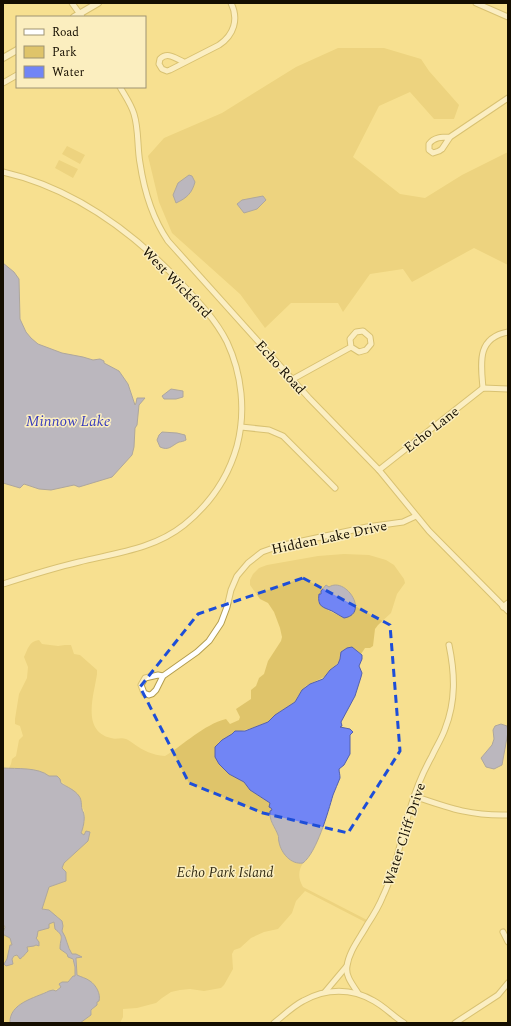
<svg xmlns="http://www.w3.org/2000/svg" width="511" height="1026" viewBox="0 0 511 1026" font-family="Spectral,serif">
  <rect width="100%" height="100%" fill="#f7e090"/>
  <g fill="#dfc46a" fill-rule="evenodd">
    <path d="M338 48H384L421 59 429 71 459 105 454 119H434L410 92 379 106 353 157 400 194 425 198 462 175 508 152V265L474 248 412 282 403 269 370 274 343 312 338 303H291L265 328 240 294 172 233 159 202 148 156 164 138 222 113 296 67Z"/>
    <path d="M67 146 85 155 80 164 62 154Z"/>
    <path d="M59 160 78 169 73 178 55 168Z"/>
    <path d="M344 554 369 555 386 560 394 565 404 579 405 583 397 594 391 613 378 625 375 629 373 646 370 648H365L361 654 352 647 345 649 341 656 339 662 330 670 326 676 306 686 298 696 295 702 275 715 268 722 252 728 234 733 218 743V763L229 774 244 782 250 790 270 803 269 806C274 811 270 818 272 824 274 828 277 832 278 836 279 838 278 840 279 842 281 853 291 865 303 863 298 871 298 878 303 887L367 920 365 922 305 891 296 901 292 913 278 929 264 932 251 938 240 948 234 950 232 954 233 969 224 985 221 988 204 991 190 989 180 990 171 992 162 998 156 1003 137 1008 123 1009V1017L120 1023H80L91 1015 92 1010 97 1005V1002L99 1001C98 979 91 985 77 975 77 968 75 961 78 955L72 954C67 947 67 938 62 931L63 928 58 917 53 914 49 910 42 909 49 887 66 881V872L62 868 64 863 88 841 90 833 86 831 84 835 81 833C83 828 85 821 85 815 85 810 76 794 72 790 65 784 62 784 57 776H49C39 768 22 769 9 768L11 764 12 759 16 756 19 740 23 736 20 726 15 724V719L19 694 27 678 28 667 24 657C28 649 29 641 39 640L42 644 58 646 65 645H71L74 654 80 655 97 670V674C94 695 81 731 111 738 116 740 121 737 126 739 129 740 131 742 134 744 144 751 152 755 165 756 185 744 203 725 226 719L230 724 239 720 240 717 236 709 251 699V690L256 686 259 678 264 674 268 661 281 641 282 637 280 628 274 612 268 603 260 599 250 585V580L253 574 259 568 267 565 318 556ZM326 585 329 588C342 580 354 596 355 607L344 618C337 614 317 607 318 599 319 594 324 589 326 585Z"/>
    <path d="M54 922 61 935 60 949C71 957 77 962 75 976L67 982 60 984 61 987C54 991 56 989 49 991 45 991 41 995 38 996 25 1002 9 1006 10 1023H3V933L10 938 12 945 9 948 7 959H12L17 955 20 959 28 951 27 947 36 944 39 947 36 938 37 931 44 929 49 924Z"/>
  </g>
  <g fill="#7185f5" stroke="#5561ac">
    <path d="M189 175 192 176 195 182C192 193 187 198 176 203L173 195 178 183Z"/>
    <path d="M263 196 266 200 257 209 244 213 237 204 242 200Z"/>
    <path d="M3 263 14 272 19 279 20 319 26 332 31 338 38 344 62 353 83 357 93 360 100 359 104 361V363L119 371 128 384 135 405 136 403 137 398H145L139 405 137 425 135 428 134 447 132 455 112 477 79 487 74 485 51 490 39 489 24 484 20 488 3 483Z"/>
    <path d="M171 389 183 391V397L176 399H164L162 396Z"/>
    <path d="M162 432 177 433 185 435 186 440C184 441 181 442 179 442 171 446 169 451 160 447L157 440 159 435Z"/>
    <path d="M326 585 329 587C346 576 370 614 344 618 340 616 336 613 332 611 323 607 317 607 319 594H321V591Z"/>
    <path d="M352 647 362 655V659L359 666 362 673 361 677 355 696 341 722 342 726 340 727 350 729 353 732 350 735V754L344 765 339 769C339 772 340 774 340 778 338 784 335 789 333 795 328 812 317 852 303 863 291 865 281 853 279 842 278 839 279 837 278 835 275 827 269 821 270 811L272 810 271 808 269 807 270 803 250 790 244 782 229 774 219 764 215 757V747L222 740 232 734 235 731H245L268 722 275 715 295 702 302 690 310 684 323 679 330 670 338 664 340 659 341 652 347 648Z"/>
    <path d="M501 724 507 726 508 732 502 765 494 769 486 767 481 758 492 745 494 739 493 730 495 726Z"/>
    <path d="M3 768C17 769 38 767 49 776H57L60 779 61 783C67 787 75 790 79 796 82 800 81 805 82 809 82 811 84 812 84 815 85 819 83 829 81 833L84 835 86 831 90 832 88 841 64 863 62 868 66 872V881L49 887 42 909 49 910 62 921 63 926 62 931C67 938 67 947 72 954H76L82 957 76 958 77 975C81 977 86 978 90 981 96 985 101 994 99 1001L97 1002V1005L91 1010V1015L80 1023H10C9 1003 35 998 49 991L53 990 56 991 61 987 59 984 62 982H68L73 976H75V967L73 959 68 957 67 954 60 949C60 937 65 937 55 929L54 922 49 924V928L38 931 37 937 36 938 39 942V946L36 945 34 946 27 947 28 951C25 954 23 957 20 959L17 955 14 956 12 959 13 964 6 966 4 964 7 959 10 945H12L10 938 4 935 3 933 5 927 3 924Z"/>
  </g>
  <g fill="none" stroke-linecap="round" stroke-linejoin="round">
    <defs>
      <g id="minor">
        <path d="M72 3 82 17"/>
        <path d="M476 3 508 17"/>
        <path d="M184 62C176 59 168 51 160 59L159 64 162 69 167 71 170 70 219 45C234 35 239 19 231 3"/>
        <path d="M3 83 17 75"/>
        <path d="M120 87C125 96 131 104 134 114 139 130 137 147 140 163 144 190 153 219 168 241L309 398 379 470 429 531 508 611"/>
        <path d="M450 137C442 137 434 137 429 144V150L433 153 439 151 442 149 450 137 508 98"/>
        <path d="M3 172C73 188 132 231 181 283 198 301 216 320 227 342 242 374 246 412 237 446 228 478 210 504 184 525 154 549 116 553 79 562 53 568 28 576 3 584"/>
        <path d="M293 379 351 347 359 352 366 350 371 344 370 337 363 331 356 332 350 339 351 347"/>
        <path d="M483 388C481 364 476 338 508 332"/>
        <path d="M241 427 269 430 283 436 335 488"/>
        <path d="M379 470 483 388 508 389"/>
        <path d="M503 607 508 603"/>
        <path d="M163 676 158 675 145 678 141 685 144 693 149 695 152 694 156 690 163 676 197 652 209 641 221 623 227 607 231 590 237 576 248 563 262 552 279 546 367 527 403 522 416 516"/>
        <path d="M414 796C449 808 470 816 508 815"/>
        <path d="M503 932 508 942"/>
        <path d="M325 992 346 967"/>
        <path d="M358 993C353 985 345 976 347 966 349 951 360 938 367 925 373 916 379 906 383 896 397 867 401 836 411 806 416 789 423 772 432 756 436 747 442 738 445 729 456 701 455 674 449 645"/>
        <path d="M274 1023C283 1016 293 1006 303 1001 326 988 352 988 374 1001 385 1007 394 1017 404 1023"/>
        <path d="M455 1023 498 995 508 983"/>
      </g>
      <g id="tertiary">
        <path d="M74 17 98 3"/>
        <path d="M3 58 17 50"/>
      </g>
    </defs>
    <use href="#minor" stroke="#b39d4e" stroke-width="7"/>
    <use href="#tertiary" stroke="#b39d4e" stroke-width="8"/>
    <use href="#minor" stroke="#fff" stroke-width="5"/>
    <use href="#tertiary" stroke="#fff" stroke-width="6"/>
  </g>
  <path d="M0 0H511V1026H0ZM303 578 390 625 400 751 348 833 263 813 189 783 140 687 198 614Z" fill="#f7e090" fill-opacity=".55" fill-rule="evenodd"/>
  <path fill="none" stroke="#1d4ed8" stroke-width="3" stroke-dasharray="8 5" stroke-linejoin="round" d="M303 578 390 625 400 751 348 833 263 813 189 783 140 687 198 614Z"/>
  <g text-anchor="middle" stroke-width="3" stroke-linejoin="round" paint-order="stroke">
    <g font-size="14" fill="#150e00" stroke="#fbeebf">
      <text transform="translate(177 282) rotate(46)" y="5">West Wickford</text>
      <text transform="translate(281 367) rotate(48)" y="5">Echo Road</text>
      <text transform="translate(431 429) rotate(-38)" y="5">Echo Lane</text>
      <text transform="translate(329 537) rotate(-12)" y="5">Hidden Lake Drive</text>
      <text transform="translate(404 834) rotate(-72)" y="5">Water Cliff Drive</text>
    </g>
    <g font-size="14" font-style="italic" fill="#362f17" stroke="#fbeebf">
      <text x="225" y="877">Echo Park Island</text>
    </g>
    <g font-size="15" font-style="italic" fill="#383dbe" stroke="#fbeebf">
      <text x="68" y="426">Minnow Lake</text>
    </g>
  </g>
  <rect width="511" height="1026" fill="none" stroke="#150e00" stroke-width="8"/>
  <rect x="16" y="16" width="130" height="72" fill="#fbeebf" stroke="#9f9473"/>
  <rect x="24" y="29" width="20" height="6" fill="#ffffff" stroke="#9f9473"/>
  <text x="52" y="36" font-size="12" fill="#150e00">Road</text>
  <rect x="24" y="46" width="20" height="12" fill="#dfc46a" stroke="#9f9473"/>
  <text x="52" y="56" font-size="12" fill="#150e00">Park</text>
  <rect x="24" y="66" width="20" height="12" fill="#7185f5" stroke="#9f9473"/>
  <text x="52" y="76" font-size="12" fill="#150e00">Water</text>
</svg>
